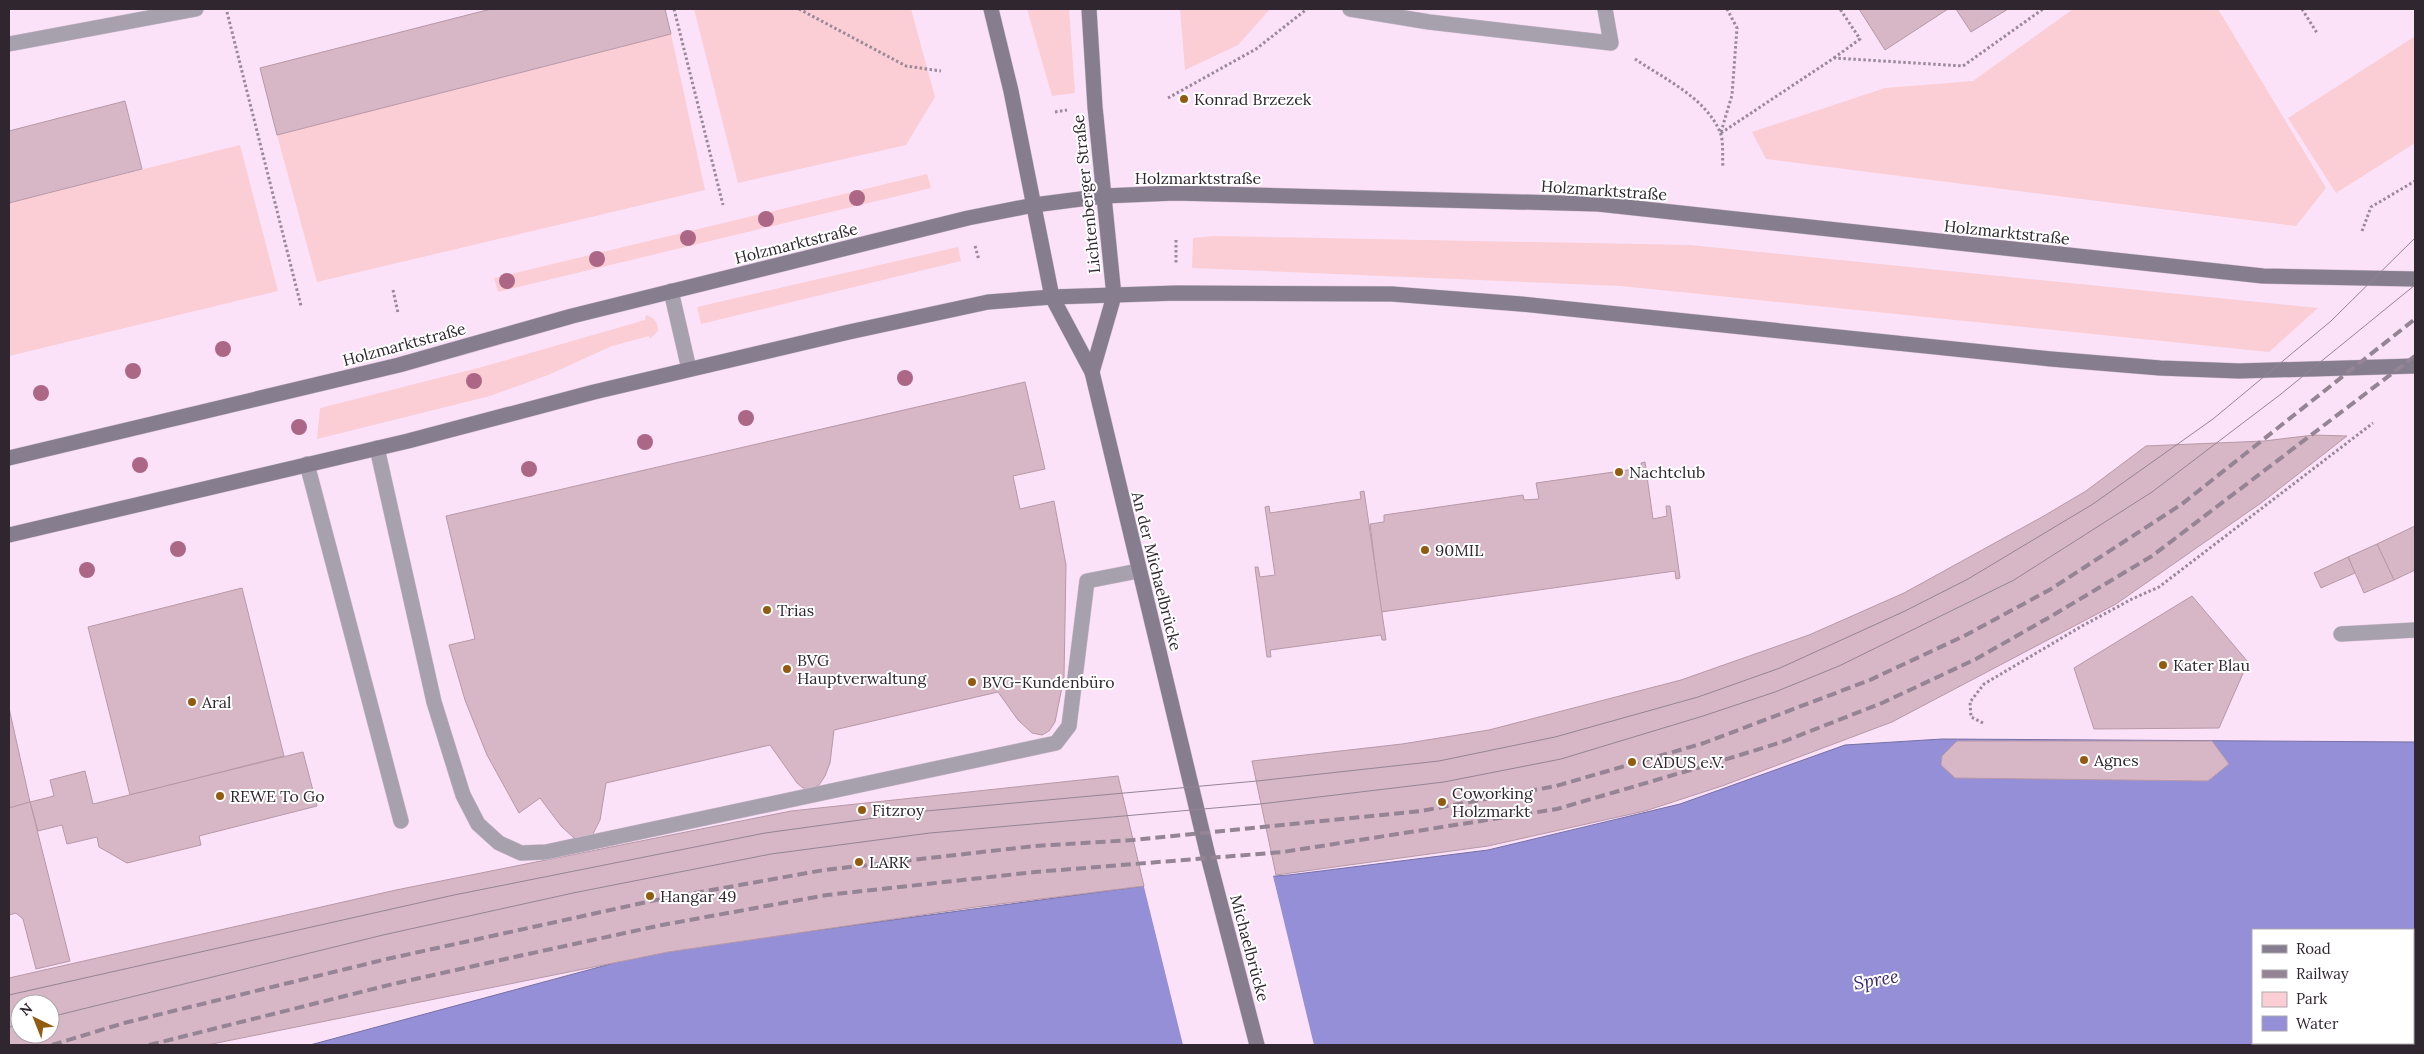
<svg xmlns="http://www.w3.org/2000/svg" width="2424" height="1054" viewBox="0 0 2424 1054" font-family="Lora,serif">
  <rect width="100%" height="100%" fill="#fbe2f9"/>
  <g fill="#faced4">
    <path d="M694 9H911L935 97 906 145 738 183Z"/>
    <path d="M1027 9H1069L1075 93 1052 96Z"/>
    <path d="M1180 9H1270L1238 45 1185 70Z"/>
    <path d="M2073 9H2218L2326 188 2296 226 1766 159 1752 132 1885 88 1973 81Z"/>
    <path d="M671 34 705 190 317 282 277 135Z"/>
    <path d="M2414 37 2415 143 2336 193 2288 118Z"/>
    <path d="M240 145 278 291 9 356V203Z"/>
    <path d="M927 174 931 188 498 292 494 278Z"/>
    <path d="M1213 236 1690 245 2318 308 2269 352 1621 286 1192 268 1193 238Z"/>
    <path d="M958 247 961 261 701 324 697 307Z"/>
    <path d="M646 315C655 318 658 322 658 331L650 339 649 336 612 346 548 375 490 396 317 439 320 408 482 367 645 320Z"/>
  </g>
  <path fill="#948fd6" stroke="#7670a4" fill-rule="evenodd" d="M1942 739 2415 742V1045H310L655 952 1144 886 1289 875 1488 850 1680 804 1845 745ZM2253 930H2413V1043H2253Z"/>
  <path fill="#fbe2f9" d="M1275 874 1273 876 1314 1045H1183L1143 883Z"/>
  <g fill="#d7b7c6" stroke="#b798a7" fill-rule="evenodd">
    <path d="M491 9H665L671 34 277 135 260 68Z"/>
    <path d="M1859 9H1948L1885 50Z"/>
    <path d="M1956 9H2008L1971 32Z"/>
    <path d="M125 101 142 169 9 203V131Z"/>
    <path d="M1025 382 1045 469 1013 476 1020 509 1054 501 1066 565 1064 677 1055 722 1049 731 1042 735 1032 733 1018 720 998 692 834 730 830 763 825 776 819 785 811 789 803 788 797 783 770 745 606 783 600 820 590 840 581 841 574 838 561 826 540 798 519 813 487 755 465 700 449 645 475 639 446 516Z"/>
    <path d="M2314 435 2347 436 2261 503 2116 604 1892 722 1722 786 1645 811 1488 846 1276 875 1252 761 1402 744 1489 730 1681 680 1809 635 1904 593 2042 517 2086 491 2146 446 2264 441Z"/>
    <path d="M1645 462 1653 519 1667 516 1666 506H1670L1680 578 1676 579 1675 571 1381 612 1370 524 1384 522V515L1523 495 1524 500 1539 499 1536 483 1642 468 1641 463Z"/>
    <path d="M1364 491 1386 640H1382L1381 635 1270 650 1271 657H1267L1255 567H1258L1260 577 1275 575 1265 507 1269 506 1270 513 1361 499 1360 492Z"/>
    <path d="M2415 526V570L2394 580 2377 544Z"/>
    <path d="M2377 544 2394 580 2364 593 2348 557Z"/>
    <path d="M2348 557 2355 573 2321 588 2314 573Z"/>
    <path d="M242 588 284 756 130 795 88 627Z"/>
    <path d="M2192 596 2248 662 2219 728 2094 729 2074 668Z"/>
    <path d="M9 708 30 802 9 808Z"/>
    <path d="M1957 741H2212L2229 764 2208 781 1955 778 1941 765 1942 756Z"/>
    <path d="M303 752 317 806 199 836 201 845 127 863 99 847 97 837 67 844 62 825 38 831 30 802 54 796 50 780 85 771 93 804Z"/>
    <path d="M1118 776 1144 886 976 907 668 952 207 1045H9V978L396 890 791 811ZM20 1004H50V1034H20Z"/>
    <path d="M30 802 70 961 36 969 23 919 16 913 9 915V808Z"/>
  </g>
  <g fill="none" stroke-linecap="round" stroke-linejoin="round">
    <defs>
      <g id="lane">
        <path d="M1350 9 1429 22 1611 43 1605 9"/>
        <path d="M671 291 689 369"/>
        <path d="M377 448 434 702 463 795 478 824 499 843 521 853 546 852 1056 743 1069 726 1087 581 1138 571"/>
        <path d="M307 464 401 821"/>
        <path d="M2341 634 2415 630"/>
      </g>
      <path id="street" d="M9 44 196 9"/>
      <g id="secondary">
        <path d="M991 9 1011 91 1052 297 1092 372 1209 860 1257 1045"/>
        <path d="M1089 9 1095 107 1114 296 1092 372"/>
        <path d="M9 458 399 365 572 316 968 218 1034 205 1104 196 1175 193 1598 204 2263 276 2415 279"/>
        <path d="M9 535 408 441 594 392 849 332 988 302 1052 297 1177 293 1392 294 1521 304 2051 359 2160 368 2239 371 2415 366"/>
      </g>
    </defs>
    <use href="#lane" stroke="#d6c0d5" stroke-width="16"/>
    <use href="#street" stroke="#d6c0d5" stroke-width="16"/>
    <use href="#secondary" stroke="#d6c0d5" stroke-width="16"/>
    <g stroke="#9a8999" stroke-width="3" stroke-dasharray="2.5 2.5" stroke-linecap="butt">
      <path d="M674 9 723 205"/>
      <path d="M799 9 906 66 941 71"/>
      <path d="M2302 9 2317 33"/>
      <path d="M227 12 301 306"/>
      <path d="M1834 58 1860 39 1840 9"/>
      <path d="M1635 59C1663 78 1706 98 1720 132 1724 141 1722 157 1723 167"/>
      <path d="M1168 98 1256 49 1307 9"/>
      <path d="M1055 112 1067 110"/>
      <path d="M1721 132 1732 95 1737 28 1727 9"/>
      <path d="M1721 133 1834 58 1963 66 2043 9"/>
      <path d="M2362 231 2371 207 2415 181"/>
      <path d="M1176 240V265"/>
      <path d="M975 246 979 260"/>
      <path d="M393 290 398 313"/>
      <path d="M1983 723 1971 717 1970 702 1984 684 2082 626 2132 599 2159 587 2373 423"/>
    </g>
    <use href="#lane" stroke="#a7a1ad" stroke-width="15"/>
    <use href="#street" stroke="#a7a1ad" stroke-width="15"/>
    <use href="#secondary" stroke="#867e8f" stroke-width="15"/>
    <g stroke="#958494" stroke-width="1">
      <path d="M9 995 454 895 765 833 926 811 1257 781 1439 761 1555 737 1698 697 1780 668 1905 611 1968 579 2093 504 2213 419 2331 321 2415 238"/>
      <path d="M50 1017 383 935 573 893 771 854 930 833 1260 804 1444 782 1561 759 1703 716 1775 692 1839 666 2014 580 2152 492 2281 394 2415 285"/>
      <path d="M9 1027 20 1025"/>
    </g>
    <g stroke="#958494" stroke-width="4" stroke-dasharray="10 5" stroke-linecap="butt">
      <path d="M52 1045 124 1023 387 959 656 900 824 870 1035 846 1133 840 1421 811 1556 786 1704 743 1870 680 1966 635 2051 589 2182 504 2415 319"/>
      <path d="M149 1045 393 984 528 954 662 925 827 895 1035 872 1283 852 1557 809 1711 764 1785 741 1882 703 1976 659 2055 614 2152 556 2415 356"/>
    </g>
  </g>
  <g fill="#ac6787">
    <circle cx="857" cy="198" r="8"/>
    <circle cx="766" cy="219" r="8"/>
    <circle cx="688" cy="238" r="8"/>
    <circle cx="597" cy="259" r="8"/>
    <circle cx="507" cy="281" r="8"/>
    <circle cx="223" cy="349" r="8"/>
    <circle cx="133" cy="371" r="8"/>
    <circle cx="905" cy="378" r="8"/>
    <circle cx="474" cy="381" r="8"/>
    <circle cx="41" cy="393" r="8"/>
    <circle cx="746" cy="418" r="8"/>
    <circle cx="299" cy="427" r="8"/>
    <circle cx="645" cy="442" r="8"/>
    <circle cx="140" cy="465" r="8"/>
    <circle cx="529" cy="469" r="8"/>
    <circle cx="178" cy="549" r="8"/>
    <circle cx="87" cy="570" r="8"/>
  </g>
  <g fill="#915c0f" stroke="#fff" stroke-width="2">
    <circle cx="1184" cy="99" r="5"/>
    <circle cx="1619" cy="472" r="5"/>
    <circle cx="1425" cy="550" r="5"/>
    <circle cx="767" cy="610" r="5"/>
    <circle cx="2163" cy="665" r="5"/>
    <circle cx="787" cy="669" r="5"/>
    <circle cx="972" cy="682" r="5"/>
    <circle cx="192" cy="702" r="5"/>
    <circle cx="2084" cy="760" r="5"/>
    <circle cx="1632" cy="762" r="5"/>
    <circle cx="220" cy="796" r="5"/>
    <circle cx="1442" cy="802" r="5"/>
    <circle cx="862" cy="810" r="5"/>
    <circle cx="859" cy="862" r="5"/>
    <circle cx="650" cy="896" r="5"/>
  </g>
  <g text-anchor="middle" stroke-width="4" stroke-linejoin="round" paint-order="stroke">
    <g font-size="16" fill="#2f262f" stroke="#fff" text-anchor="start">
      <text x="1194" y="105">Konrad Brzezek</text>
      <text x="1629" y="478">Nachtclub</text>
      <text x="1435" y="556">90MIL</text>
      <text x="777" y="616">Trias</text>
      <text x="797" y="666">BVG<tspan x="797" dy="18">Hauptverwaltung</tspan></text>
      <text x="2173" y="671">Kater Blau</text>
      <text x="982" y="688">BVG-Kundenbüro</text>
      <text x="202" y="708">Aral</text>
      <text x="2094" y="766">Agnes</text>
      <text x="1642" y="768">CADUS e.V.</text>
      <text x="1452" y="799">Coworking<tspan x="1452" dy="18">Holzmarkt</tspan></text>
      <text x="230" y="802">REWE To Go</text>
      <text x="872" y="816">Fitzroy</text>
      <text x="869" y="868">LARK</text>
      <text x="660" y="902">Hangar 49</text>
    </g>
    <g font-size="16" fill="#2f262f" stroke="#fff">
      <text x="1198" y="184">Holzmarktstraße</text>
      <text transform="translate(1604 190) rotate(4)" y="6">Holzmarktstraße</text>
      <text transform="translate(1086 194) rotate(-96)" y="6">Lichtenberger Straße</text>
      <text transform="translate(2007 232) rotate(6)" y="6">Holzmarktstraße</text>
      <text transform="translate(796 243) rotate(-14)" y="6">Holzmarktstraße</text>
      <text transform="translate(404 344) rotate(-15)" y="6">Holzmarktstraße</text>
      <text transform="translate(1157 571) rotate(76)" y="6">An der Michaelbrücke</text>
      <text transform="translate(1250 948) rotate(75)" y="6">Michaelbrücke</text>
    </g>
    <g font-size="18" font-style="italic" fill="#372578" stroke="#fff">
      <text transform="translate(1876 980) rotate(-10)" y="6">Spree</text>
    </g>
  </g>
  <rect width="2424" height="1054" fill="none" stroke="#2f262f" stroke-width="20"/>
  <rect x="2252" y="929" width="162" height="115" fill="#ffffff" stroke="#aca8ac"/>
  <rect x="2262" y="945" width="25" height="8" fill="#867e8f" stroke="#aca8ac"/>
  <text x="2296" y="954" font-size="15" fill="#2f262f">Road</text>
  <rect x="2262" y="970" width="25" height="8" fill="#958494" stroke="#aca8ac"/>
  <text x="2296" y="979" font-size="15" fill="#2f262f">Railway</text>
  <rect x="2262" y="992" width="25" height="15" fill="#faced4" stroke="#aca8ac"/>
  <text x="2296" y="1004" font-size="15" fill="#2f262f">Park</text>
  <rect x="2262" y="1016" width="25" height="15" fill="#948fd6" stroke="#aca8ac"/>
  <text x="2296" y="1029" font-size="15" fill="#2f262f">Water</text>
  <g transform="translate(35 1019) rotate(317)"><circle r="24" fill="#ffffff" stroke="#aca8ac"/>
  <path d="M0-4L9 19L0 12L-9 19Z" fill="#915c0f"/>
  <text y="-8" font-size="14" font-weight="bold" text-anchor="middle" fill="#2f262f">N</text>
  </g>
</svg>
